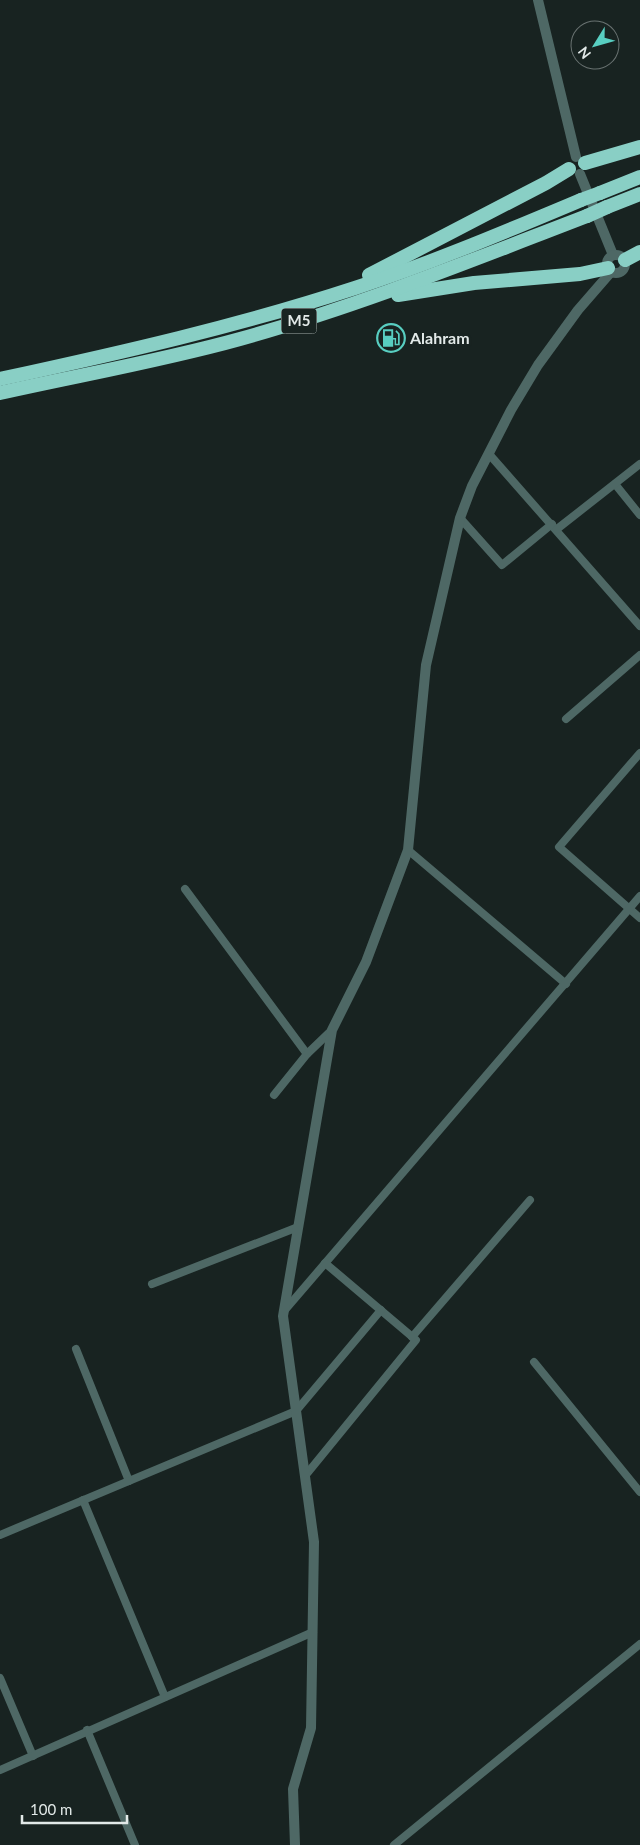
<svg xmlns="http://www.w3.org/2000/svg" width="640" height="1845" viewBox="0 0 640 1845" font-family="Lato,sans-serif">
  <rect width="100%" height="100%" fill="#182321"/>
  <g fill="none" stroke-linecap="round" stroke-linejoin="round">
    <g stroke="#4e6865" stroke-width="8">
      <path d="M489 454 640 626"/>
      <path d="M615 484 640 515"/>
      <path d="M460 518 502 565 552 524"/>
      <path d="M557 529 640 464"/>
      <path d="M566 719 640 655"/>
      <path d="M640 753 559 847 640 918"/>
      <path d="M408 850 566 984"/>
      <path d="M185 889 307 1054"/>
      <path d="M274 1095 307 1054 332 1030"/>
      <path d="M152 1284 298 1227"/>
      <path d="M285 1310 640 896"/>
      <path d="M412 1337 530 1200"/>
      <path d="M76 1349 129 1481"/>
      <path d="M534 1362 640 1492"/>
      <path d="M305 1476 416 1340 325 1263"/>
      <path d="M83 1500 165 1697"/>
      <path d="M0 1535 296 1411 381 1310"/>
      <path d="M0 1678 33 1756"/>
      <path d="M87 1730 135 1845"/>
      <path d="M0 1770 313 1632"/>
      <path d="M394 1845 640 1644"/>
    </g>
    <g stroke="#4e6865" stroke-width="10">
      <path d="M538 0 576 157"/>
      <path d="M580 174 613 255"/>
      <circle cx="616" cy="264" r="9"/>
      <path d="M295 1845 293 1789 311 1728 314 1542 283 1316 332 1030 366 962 408 850 426 665 460 518 472 486 511 410 538 365 578 310 611 272"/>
    </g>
    <g stroke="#89cfc5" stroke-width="14">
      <path d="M585 163 640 147"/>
      <path d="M600 193 640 177"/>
      <path d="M607 207 640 194"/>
      <path d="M625 260 640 252"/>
      <path d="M369 275 546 183 569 169"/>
      <path d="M398 295 474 283 580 274 608 268"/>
      <path d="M0 379C120 353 239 326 355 288 432 263 507 231 581 200"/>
      <path d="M0 393C80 375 161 361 240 339 359 306 472 260 587 216"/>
    </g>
    <g stroke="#89cfc5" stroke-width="14">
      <path d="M581 200 600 193"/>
      <path d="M587 216 607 207"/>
    </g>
  </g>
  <defs>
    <symbol id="fuel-ring" viewBox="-11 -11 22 22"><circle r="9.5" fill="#182321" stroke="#58cec1" stroke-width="1.5"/><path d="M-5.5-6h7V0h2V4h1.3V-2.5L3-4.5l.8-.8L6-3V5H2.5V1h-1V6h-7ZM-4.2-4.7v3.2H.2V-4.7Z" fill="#58cec1"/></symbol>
  </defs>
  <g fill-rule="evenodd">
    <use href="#fuel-ring" x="375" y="322" width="32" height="32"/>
  </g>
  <g text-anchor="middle" stroke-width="5" stroke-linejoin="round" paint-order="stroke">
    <rect fill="#182321" stroke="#a5aeac" stroke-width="1" x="281.5" y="308.5" width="35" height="25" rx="4"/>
    <g font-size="15" font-weight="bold" fill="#e2e9e8">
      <text x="299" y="326">M5</text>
    </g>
    <g font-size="16" font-weight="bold" fill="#e2e9e8" stroke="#182321" text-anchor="start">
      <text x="410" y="344">Alahram</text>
    </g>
  </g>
  <g transform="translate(595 45) rotate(233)"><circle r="24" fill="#182321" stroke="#697271"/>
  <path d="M0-4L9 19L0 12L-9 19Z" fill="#58cec1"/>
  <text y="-8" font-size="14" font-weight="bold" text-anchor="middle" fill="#e2e9e8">N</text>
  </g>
  <path d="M22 1815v8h105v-8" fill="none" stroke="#e2e9e8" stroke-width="2.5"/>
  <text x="30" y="1815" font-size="15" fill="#e2e9e8" stroke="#182321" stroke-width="4" paint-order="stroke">100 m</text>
</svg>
